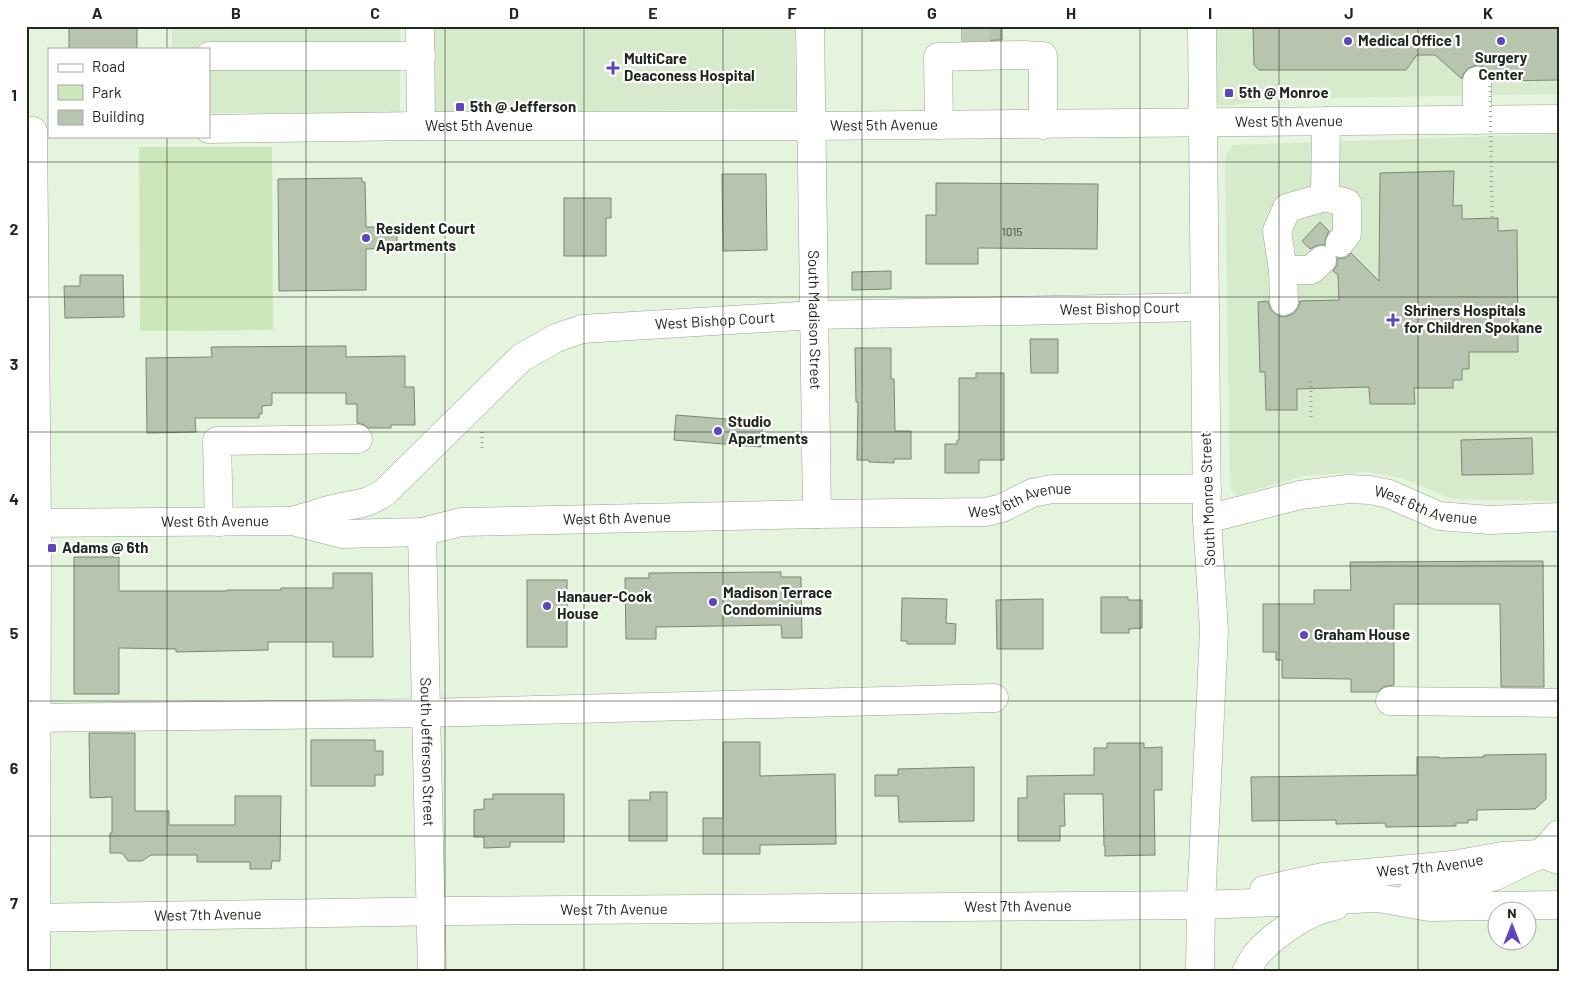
<svg xmlns="http://www.w3.org/2000/svg" width="1585" height="998" viewBox="0 0 1585 998" font-family="Barlow,sans-serif">
  <rect width="100%" height="100%" fill="#e5f4dc"/>
  <g fill="#d7eacb">
    <path d="M172 26H400V113H209V49H172Z"/>
    <path d="M429 26H795L796 109 430 113Z"/>
    <path d="M1214 26H1559V94L1272 99 1233 105 1219 106 1214 95Z"/>
    <path d="M1559 134V501L1453 499 1402 478 1367 472 1303 476 1236 496 1230 487 1225 168 1226 155 1233 145Z"/>
  </g>
  <path fill="#cce8b9" d="M139 147H272L273 330 140 331Z"/>
  <g fill="#b7c5ae" stroke="#7b8872">
    <rect x="69" y="26" width="68" height="23"/>
    <path d="M962 26H1002V40L962 41Z"/>
    <path d="M1253 26H1559V80L1493 81 1490 73 1484 67 1477 65 1469 68 1464 73 1462 79 1435 55H1417L1406 70H1259L1254 65Z"/>
    <path d="M1454 171 1453 206 1462 205V219L1498 218V231L1517 230 1518 352H1469V369H1462V380H1453V388H1414L1415 404H1370L1369 387 1297 389V410H1266L1265 372H1260L1258 302 1268 301 1271 310 1277 315 1284 317 1293 314 1298 308 1300 301 1339 300 1338 275 1333 271 1337 265V258H1345L1351 253 1379 281 1380 173Z"/>
    <path d="M722 174H766L767 250 723 251Z"/>
    <path d="M362 178V182H365L366 227H397V248L366 249V290L279 291 278 179Z"/>
    <path d="M936 183 1098 184 1097 249 978 248V264H926V215H936Z"/>
    <path d="M564 198H611V218H606V256H564Z"/>
    <path d="M1320 222 1329 231 1325 240V245H1318L1310 249 1302 241Z"/>
    <path d="M891 271V289L852 290V272Z"/>
    <path d="M80 275H123L124 317 65 318 64 286H80Z"/>
    <path d="M1030 339H1058V373H1031Z"/>
    <path d="M346 346V357L405 356V387H414L415 425H391V428H368L365 425 357 423V404H346V393H272V405L262 406V414H259V418H195L196 432 147 433 146 358 212 357 211 347Z"/>
    <path d="M855 348H891V379H894L895 431H911V459H894V463L869 462V460H857L858 402H856Z"/>
    <path d="M976 373H1004V460H979V473H945V444H957V440H959V378H976Z"/>
    <path d="M676 415 763 422 761 447 674 440Z"/>
    <path d="M1532 438 1533 474 1462 475 1461 440Z"/>
    <path d="M74 557H119V591H227V590H281V588H333V573H372L373 657H333V642H268V650L176 652V649L119 648V694H74Z"/>
    <path d="M1543 561 1544 687H1501L1500 604H1394V685L1383 687 1378 692H1351V679L1282 678V660H1276V652H1263V604H1314V590H1351L1350 562Z"/>
    <path d="M781 572V577H801L802 638H782L781 625 656 627V639H626L625 578H649V573Z"/>
    <rect x="527" y="580" width="40" height="67"/>
    <path d="M1101 597H1128V600H1142V628L1129 629V633H1101Z"/>
    <path d="M902 598 947 599 946 623 956 624 955 644H907V641H901Z"/>
    <path d="M1043 599V649H997L996 600Z"/>
    <path d="M89 733H135V811H169V825H235V796H281L280 861H272L271 869H250V862H197V855H151L142 861H128L122 853H110V833H112V797L90 798Z"/>
    <path d="M311 740H375V751H383V775H375V786H311Z"/>
    <path d="M723 742H760V776L835 774 836 844 760 845V854H703V818H723Z"/>
    <path d="M1107 743H1144V748L1162 747V790H1154L1155 855 1105 856V846H1104L1103 794H1064L1065 826H1060V841H1018V798H1027V776L1094 775V748H1107Z"/>
    <path d="M1546 754V799L1535 809 1477 810V820H1468V823H1456V826L1386 827 1385 823 1336 824V820L1252 821 1251 777 1417 775V757H1439V758L1484 757V755Z"/>
    <path d="M974 767V821L899 822 898 796H875V775H898V769Z"/>
    <path d="M650 792H667V841H629V800H650Z"/>
    <path d="M493 794H564V842H510V847L484 848V837H474V810L484 809V799H493Z"/>
  </g>
  <g fill="none" stroke-linecap="round" stroke-linejoin="round">
    <path stroke="#becbb6" stroke-width="28" stroke-dasharray="28 14" stroke-linecap="butt" d="M962 35H1002"/>
    <defs>
      <g id="minor">
        <path d="M420 26 421 126"/>
        <path id="s1" d="M810 26 817 514"/>
        <path d="M209 56H421"/>
        <path d="M1477 120V81"/>
        <path d="M1326 121 1325 197 1347 203V234L1340 243"/>
        <path d="M939 125 938 57 1022 55 1043 56V125"/>
        <path id="s2" d="M209 129 421 126H812L1559 119"/>
        <path d="M33 131 37 523 36 972"/>
        <path d="M1322 260 1311 270H1283L1277 231 1287 208 1325 197"/>
        <path d="M1283 270 1284 301"/>
        <path id="s3" d="M1207 519 1300 495 1348 489 1370 490 1389 494 1439 516 1490 520 1559 517"/>
        <path id="s4" d="M292 521C308 517 325 510 341 507 362 503 367 504 385 492L521 358 556 338 582 329 815 315 1205 307"/>
        <path d="M219 522 217 441 358 439"/>
        <path id="s5" d="M26 523 292 521 342 534 422 532 461 522 817 514 986 512 1002 508 1032 493 1052 489H1207"/>
        <path id="s6" d="M422 532 432 972"/>
        <path d="M1390 701 1559 703"/>
        <path d="M26 718 427 713 994 698"/>
        <path id="s7" d="M1264 890 1323 877 1453 865 1502 856 1541 854 1559 860"/>
        <path d="M1412 893 1464 885 1495 876 1541 854 1559 834"/>
        <path id="s8" d="M26 918 451 911 1201 905 1378 898 1429 907 1559 905"/>
        <path d="M1200 972 1201 905 1214 631 1207 519 1202 26"/>
        <path d="M1246 972C1250 966 1252 960 1256 955 1273 935 1309 910 1335 906"/>
      </g>
    </defs>
    <use href="#minor" stroke="#98a58f" stroke-width="29"/>
    <g stroke="#98a491" stroke-width="3" stroke-dasharray="1 4" stroke-linecap="butt">
      <path d="M1311 381V418"/>
      <path d="M482 432V449"/>
    </g>
    <use href="#minor" stroke="#fff" stroke-width="28"/>
    <path stroke="#98a491" stroke-width="3" stroke-dasharray="1 4" stroke-linecap="butt" d="M1490 81 1492 219"/>
  </g>
  <path fill="none" stroke="#22281f" stroke-width="1" stroke-opacity="0.55" d="M167 26V49M306 26V972M445 26V972M584 26V972M723 26V972M862 26V972M1001 26V972M1140 26V972M1279 26V972M1418 26V972M167 136V972M26 162H1559M26 297H1559M26 432H1559M26 566H1559M26 701H1559M26 836H1559"/>
  <g fill="#5e44bd" stroke="#fff" stroke-width="2">
    <circle cx="1348" cy="41" r="5"/>
    <circle cx="1501" cy="41" r="5"/>
    <path d="M610.5 60.5h5v5h5v5h-5v5h-5v-5h-5v-5h5z"/>
    <rect x="1224" y="88" width="10" height="10" rx="2.5"/>
    <rect x="455" y="102" width="10" height="10" rx="2.5"/>
    <circle cx="366" cy="238" r="5"/>
    <path d="M1390.5 312.5h5v5h5v5h-5v5h-5v-5h-5v-5h5z"/>
    <circle cx="718" cy="431" r="5"/>
    <rect x="47" y="543" width="10" height="10" rx="2.5"/>
    <circle cx="713" cy="602" r="5"/>
    <circle cx="547" cy="606" r="5"/>
    <circle cx="1304" cy="635" r="5"/>
  </g>
  <g text-anchor="middle" stroke-width="4.5" stroke-linejoin="round" paint-order="stroke">
    <g font-size="12" fill="#474f43">
      <text x="1012" y="236">1015</text>
    </g>
    <g font-size="15" font-weight="bold" fill="#22281f" stroke="#fff" text-anchor="start">
      <text x="1358" y="46">Medical Office 1</text>
      <text x="1501" y="63" text-anchor="middle">Surgery<tspan x="1501" dy="17">Center</tspan></text>
      <text x="624" y="64">MultiCare<tspan x="624" dy="17">Deaconess Hospital</tspan></text>
      <text x="1239" y="98">5th @ Monroe</text>
      <text x="470" y="112">5th @ Jefferson</text>
      <text x="376" y="234">Resident Court<tspan x="376" dy="17">Apartments</tspan></text>
      <text x="1404" y="316">Shriners Hospitals<tspan x="1404" dy="17">for Children Spokane</tspan></text>
      <text x="728" y="427">Studio<tspan x="728" dy="17">Apartments</tspan></text>
      <text x="62" y="553">Adams @ 6th</text>
      <text x="723" y="598">Madison Terrace<tspan x="723" dy="17">Condominiums</tspan></text>
      <text x="557" y="602">Hanauer-Cook<tspan x="557" dy="17">House</tspan></text>
      <text x="1314" y="640">Graham House</text>
    </g>
    <g font-size="15" fill="#22281f" stroke="#fff">
      <text dy="5" stroke="none"><textPath href="#s2" startOffset="1080">West 5th Avenue</textPath></text>
      <text dy="5" stroke="none"><textPath href="#s2" startOffset="270">West 5th Avenue</textPath></text>
      <text dy="5" stroke="none"><textPath href="#s2" startOffset="675">West 5th Avenue</textPath></text>
      <text dy="5" stroke="none"><textPath href="#s4" startOffset="895">West Bishop Court</textPath></text>
      <text dy="5" stroke="none"><textPath href="#s1" startOffset="294">South Madison Street</textPath></text>
      <text dy="5" stroke="none"><textPath href="#s4" startOffset="490">West Bishop Court</textPath></text>
      <text transform="translate(1208 499) rotate(-92)" y="5">South Monroe Street</text>
      <text dy="5" stroke="none"><textPath href="#s5" startOffset="999">West 6th Avenue</textPath></text>
      <text dy="5" stroke="none"><textPath href="#s3" startOffset="225">West 6th Avenue</textPath></text>
      <text dy="5" stroke="none"><textPath href="#s5" startOffset="594">West 6th Avenue</textPath></text>
      <text dy="5" stroke="none"><textPath href="#s5" startOffset="189">West 6th Avenue</textPath></text>
      <text dy="5" stroke="none"><textPath href="#s6" startOffset="220">South Jefferson Street</textPath></text>
      <text dy="5" stroke="none"><textPath href="#s7" startOffset="168">West 7th Avenue</textPath></text>
      <text dy="5" stroke="none"><textPath href="#s8" startOffset="992">West 7th Avenue</textPath></text>
      <text dy="5" stroke="none"><textPath href="#s8" startOffset="588">West 7th Avenue</textPath></text>
      <text dy="5" stroke="none"><textPath href="#s8" startOffset="182">West 7th Avenue</textPath></text>
    </g>
  </g>
  <rect width="1585" height="998" fill="none" stroke="#ffffff" stroke-width="55"/>
  <rect x="48" y="48" width="162" height="90" fill="#ffffff" stroke="#a7a9a5"/>
  <rect x="58" y="64" width="25" height="8" fill="#ffffff" stroke="#a7a9a5"/>
  <text x="92" y="72" font-size="15" fill="#22281f">Road</text>
  <rect x="58" y="85" width="25" height="15" fill="#cce8b9" stroke="#a7a9a5"/>
  <text x="92" y="98" font-size="15" fill="#22281f">Park</text>
  <rect x="58" y="110" width="25" height="15" fill="#b7c5ae" stroke="#a7a9a5"/>
  <text x="92" y="122" font-size="15" fill="#22281f">Building</text>
  <g transform="translate(1512 926)"><circle r="24" fill="#ffffff" stroke="#a7a9a5"/>
  <path d="M0-4L9 19L0 12L-9 19Z" fill="#5e44bd"/>
  <text y="-8" font-size="14" font-weight="bold" text-anchor="middle" fill="#22281f">N</text>
  </g>
  <rect x="28" y="28" width="1530" height="942" fill="none" stroke="#22281f" stroke-width="2"/>
  <g font-size="16" text-anchor="middle" font-weight="bold" fill="#22281f">
    <text x="97" y="19">A</text>
    <text x="236" y="19">B</text>
    <text x="375" y="19">C</text>
    <text x="514" y="19">D</text>
    <text x="653" y="19">E</text>
    <text x="792" y="19">F</text>
    <text x="932" y="19">G</text>
    <text x="1071" y="19">H</text>
    <text x="1210" y="19">I</text>
    <text x="1349" y="19">J</text>
    <text x="1488" y="19">K</text>
    <text x="14" y="101">1</text>
    <text x="14" y="235">2</text>
    <text x="14" y="370">3</text>
    <text x="14" y="505">4</text>
    <text x="14" y="639">5</text>
    <text x="14" y="774">6</text>
    <text x="14" y="909">7</text>
  </g>
</svg>
